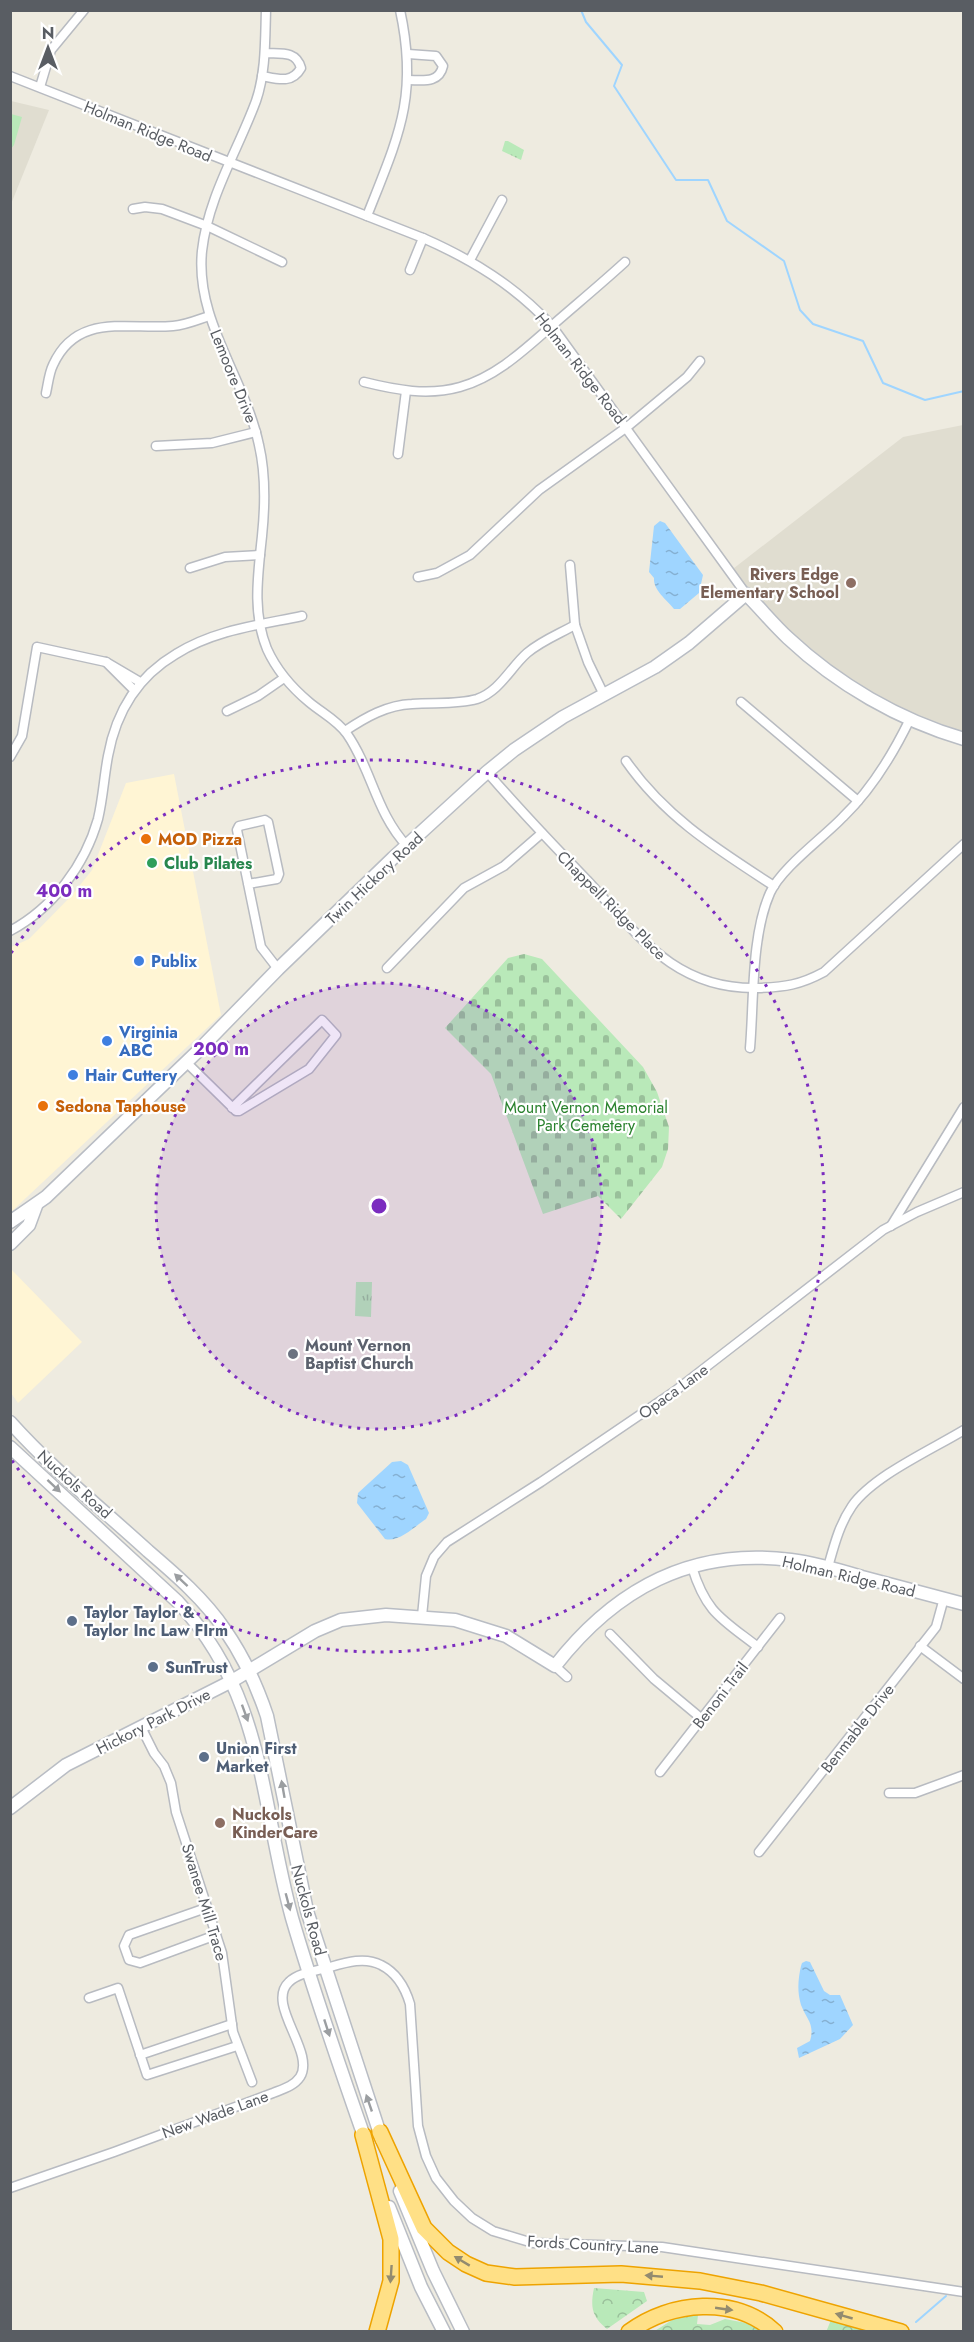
<svg xmlns="http://www.w3.org/2000/svg" width="974" height="2342" viewBox="0 0 974 2342" font-family="Jost,sans-serif">
  <defs>
    <pattern id="forest-crowns" width="20" height="18" patternUnits="userSpaceOnUse" patternTransform="scale(1.5)"><rect width="20" height="18" fill="#b9e9b9"/><path d="M2 6a3 3 0 1 1 6 0M12 15a3 3 0 1 1 6 0" fill="none" stroke="#99c09a"/></pattern>
    <pattern id="cemetery-stones" width="16" height="16" patternUnits="userSpaceOnUse" patternTransform="scale(1.5)"><rect width="16" height="16" fill="#b9e9b9"/><path d="M2 7V4a2 2 0 0 1 4 0v3zM10 15v-3a2 2 0 0 1 4 0v3z" fill="#99c09a"/></pattern>
    <pattern id="park-tufts" width="24" height="20" patternUnits="userSpaceOnUse" patternTransform="scale(1.5)"><rect width="24" height="20" fill="#b9e9b9"/><path d="M3 7l-1-3M5 7V3M7 7l1-3M15 17l-1-3M17 17v-4M19 17l1-3" fill="none" stroke="#99c09a"/></pattern>
    <pattern id="water-ripples" width="26" height="14" patternUnits="userSpaceOnUse" patternTransform="scale(1.5)"><rect width="26" height="14" fill="#9fd5ff"/><path d="M2 4q2-2 4 0t4 0M15 11q2-2 4 0t4 0" fill="none" stroke="#85b0d2"/></pattern>
  </defs>
  <rect width="100%" height="100%" fill="#eeebe0"/>
  <g fill="#fff5d4">
    <path d="M174 774 221 1015 11 1212V947L29 939 72 895 92 870 126 783Z"/>
    <path d="M10 1268 82 1342 18 1403 11 1393Z"/>
  </g>
  <g fill="#e0ddd0">
    <path d="M11 101 49 110 11 204Z"/>
    <path d="M963 425V739L905 717 789 639 729 572 903 437Z"/>
  </g>
  <g fill="url(#forest-crowns)">
    <path d="M594 2288 644 2292 647 2301 607 2329C592 2317 590 2307 594 2288Z"/>
    <path d="M685 2312 698 2315 697 2324 710 2325 725 2319 762 2326 767 2332H653Z"/>
    <path d="M831 2320 883 2331 826 2332Z"/>
  </g>
  <path fill="url(#cemetery-stones)" d="M524 954 542 959 643 1067 657 1092 669 1127 668 1149 662 1167 621 1219 598 1196 543 1214 491 1074 445 1028 508 958Z"/>
  <g fill="url(#park-tufts)">
    <path d="M505 141H508L524 150 521 160 502 151Z"/>
    <path d="M356 1282H372L371 1317 355 1316Z"/>
  </g>
  <path fill="#b9e9b9" d="M11 114 22 117 14 145 11 149Z"/>
  <g fill="url(#water-ripples)">
    <path d="M660 521 665 523 703 575 699 593 680 609H674C667 600 653 590 654 578L649 572 654 526Z"/>
    <path d="M401 1461 408 1465 429 1513 426 1519C415 1526 399 1543 385 1539L357 1503 358 1493 392 1462Z"/>
    <path d="M806 1961 810 1962 824 1991 830 1995H840L853 2025 840 2039 799 2058 797 2048 810 2041C815 2024 807 2020 801 2005 797 1992 798 1979 801 1966L802 1963Z"/>
  </g>
  <g fill="none" stroke-linecap="round" stroke-linejoin="round">
    <g stroke="#9fd5ff" stroke-width="2">
      <path d="M581 10 586 22 622 65 614 86 676 180H708L727 221 784 261 800 310 813 324 863 341 883 383 925 400 964 391"/>
      <path d="M916 2322 946 2296"/>
    </g>
    <defs>
      <g id="street">
        <path d="M266 10C265 40 266 72 256 101 238 150 208 197 202 251 195 321 245 378 259 445 266 475 265 507 262 536 258 575 252 612 267 649 277 671 291 687 309 702 322 713 337 720 347 734 372 770 376 813 407 846"/>
        <path d="M408 54 436 56 443 66C439 84 422 80 408 80"/>
        <path d="M10 76 423 238C473 260 515 286 552 326L746 594"/>
        <path d="M262 76C278 79 292 84 301 68 296 50 280 54 265 53"/>
        <path d="M40 87 51 50 84 10"/>
        <path d="M133 209 145 207 162 209 207 226 282 262"/>
        <path d="M367 216C398 137 419 97 400 10"/>
        <path d="M470 260 502 200"/>
        <path d="M410 270 423 238"/>
        <path d="M364 382C396 390 428 396 460 387 498 376 526 348 555 323 578 303 602 283 625 262"/>
        <path d="M46 393C48 384 49 373 53 365 77 312 128 330 173 326 186 325 197 320 209 316"/>
        <path d="M156 446 212 443 256 432"/>
        <path d="M398 454 406 391"/>
        <path d="M570 565 575 625 588 662 604 695"/>
        <path d="M190 568 225 557 260 555"/>
        <path d="M418 577 437 573 470 555 539 490 627 427 687 377 700 361"/>
        <path d="M134 690 106 662 140 682"/>
        <path d="M741 702 858 801"/>
        <path d="M227 711 258 696 284 678"/>
        <path d="M345 731C366 717 387 705 412 704 434 702 456 705 477 699 500 691 510 668 527 653 541 641 559 634 575 625"/>
        <path d="M10 757 22 736 37 647 106 662"/>
        <path d="M626 761C665 817 717 849 774 886"/>
        <path d="M487 772C519 809 553 845 587 880 638 935 675 990 758 988 785 987 800 985 824 972L964 844"/>
        <path d="M248 884 277 879 279 874 268 822 265 820 239 826 237 830 261 947 278 969"/>
        <path d="M10 931C53 908 85 865 98 819 103 798 104 777 108 756 116 712 137 677 176 654 214 630 259 625 302 616"/>
        <path d="M387 968 464 888 504 866 542 833"/>
        <path d="M750 1048C754 1001 751 936 770 893 781 868 823 838 843 817 872 789 893 754 910 719"/>
        <path d="M186 1062 236 1111H239L309 1069 336 1035 322 1020 232 1108"/>
        <path d="M891 1226 964 1107"/>
        <path d="M692 1567C706 1613 722 1619 758 1647"/>
        <path d="M828 1567C834 1546 839 1525 852 1506 873 1476 931 1450 964 1430"/>
        <path d="M422 1616 426 1576 434 1557 447 1542 541 1482 675 1391 883 1230 917 1212 964 1192"/>
        <path d="M610 1634 654 1679 702 1719"/>
        <path d="M920 1646 964 1679"/>
        <path d="M555 1666 567 1677"/>
        <path d="M141 1727 154 1753 164 1766 171 1783 176 1812 222 1953 233 2032 252 2082"/>
        <path d="M660 1772 780 1618"/>
        <path d="M889 1793H915L964 1775"/>
        <path d="M759 1852 936 1627 944 1598"/>
        <path d="M206 1908 129 1935 124 1946 129 1960 140 1963 216 1935"/>
        <path d="M89 1998 118 1988 147 2075 237 2046"/>
        <path d="M140 2055 232 2024"/>
        <path d="M10 2188 114 2152 273 2093C283 2089 294 2086 300 2077 316 2052 265 2004 289 1982 298 1973 315 1971 327 1968 344 1963 364 1956 381 1965 397 1973 405 1987 410 2004L418 2126 426 2156 436 2178 454 2201 472 2218 493 2231 533 2243 662 2247 964 2292"/>
      </g>
      <g id="secondary">
        <path d="M10 1222 46 1197 198 1051 278 969 393 858 487 772 514 750 563 717 655 667 689 643 746 594C761 609 773 624 788 638 837 684 899 720 964 739"/>
        <path d="M10 1244 29 1225 36 1206"/>
        <path d="M10 1422C52 1469 102 1509 148 1551 176 1575 204 1599 225 1630 243 1656 257 1686 267 1716L307 1911 382 2140"/>
        <path d="M10 1447 178 1602C265 1695 260 1802 292 1918 314 1993 340 2068 366 2142"/>
        <path d="M10 1808 66 1765 232 1681 315 1631 341 1620 386 1615 455 1620 506 1636 555 1666C615 1589 691 1547 791 1560 815 1563 839 1570 862 1577 896 1586 930 1595 964 1604"/>
        <path d="M400 2191 433 2271 463 2332"/>
        <path d="M389 2207 421 2287 444 2332"/>
      </g>
      <g id="highway">
        <path d="M380 2132 424 2228 448 2252 466 2264 486 2273 515 2277 621 2274 700 2281 761 2293 901 2332"/>
        <path d="M363 2135 391 2239V2281L377 2332"/>
        <path d="M629 2332C671 2301 735 2295 775 2332"/>
      </g>
    </defs>
    <use href="#street" stroke="#b8bbc1" stroke-width="11"/>
    <use href="#secondary" stroke="#b9bdc4" stroke-width="15"/>
    <use href="#highway" stroke="#eea300" stroke-width="18"/>
    <use href="#street" stroke="#fff" stroke-width="8"/>
    <use href="#secondary" stroke="#fff" stroke-width="12"/>
    <use href="#highway" stroke="#ffe086" stroke-width="15"/>
  </g>
  <defs><path id="oneway-solid" d="M-6-.8H1V-3.2L6.5 0L1 3.2V.8H-6Z" transform="scale(1.5)"/></defs>
  <g fill="#9b9ea1">
    <use href="#oneway-solid" transform="translate(54 1486) rotate(43)"/>
    <use href="#oneway-solid" transform="translate(181 1580) rotate(-137)"/>
    <use href="#oneway-solid" transform="translate(245 1713) rotate(70)"/>
    <use href="#oneway-solid" transform="translate(283 1789) rotate(-100)"/>
    <use href="#oneway-solid" transform="translate(288 1902) rotate(75)"/>
    <use href="#oneway-solid" transform="translate(327 2028) rotate(72)"/>
    <use href="#oneway-solid" transform="translate(369 2103) rotate(-109)"/>
  </g>
  <g fill="#938b6f">
    <use href="#oneway-solid" transform="translate(462 2261) rotate(-149)"/>
    <use href="#oneway-solid" transform="translate(391 2274) rotate(94)"/>
    <use href="#oneway-solid" transform="translate(654 2276) rotate(-175)"/>
    <use href="#oneway-solid" transform="translate(724 2309) rotate(8)"/>
    <use href="#oneway-solid" transform="translate(844 2316) rotate(-164)"/>
  </g>
  <circle cx="379" cy="1206" r="223" fill="#7b2cbf" fill-opacity=".12"/>
  <g fill="none" stroke="#7b2cbf" stroke-width="3" stroke-dasharray="3 6">
    <circle cx="379" cy="1206" r="223"/>
    <path d="M11 953A446 446 0 1 1 11 1459"/>
  </g>
  <g fill="#8d6e63" stroke="#fff" stroke-width="2">
    <circle cx="851" cy="583" r="6"/>
    <circle cx="220" cy="1823" r="6"/>
  </g>
  <g fill="#e8710a" stroke="#fff" stroke-width="2">
    <circle cx="146" cy="839" r="6"/>
    <circle cx="43" cy="1106" r="6"/>
  </g>
  <circle fill="#2e9e5b" stroke="#fff" stroke-width="2" cx="152" cy="863" r="6"/>
  <g fill="#3f7fe0" stroke="#fff" stroke-width="2">
    <circle cx="139" cy="961" r="6"/>
    <circle cx="107" cy="1041" r="6"/>
    <circle cx="73" cy="1075" r="6"/>
  </g>
  <circle fill="#6b7280" stroke="#fff" stroke-width="2" cx="293" cy="1354" r="6"/>
  <g fill="#5c6f8a" stroke="#fff" stroke-width="2">
    <circle cx="72" cy="1621" r="6"/>
    <circle cx="153" cy="1667" r="6"/>
    <circle cx="204" cy="1757" r="6"/>
  </g>
  <g text-anchor="middle" stroke-width="4.5" stroke-linejoin="round" paint-order="stroke">
    <g font-size="16" fill="#595d63" stroke="#fff">
      <text transform="translate(148 131) rotate(22)" y="6">Holman Ridge Road</text>
      <text transform="translate(581 368) rotate(52)" y="6">Holman Ridge Road</text>
      <text transform="translate(234 376) rotate(68)" y="6">Lemoore Drive</text>
      <text transform="translate(374 878) rotate(-43)" y="6">Twin Hickory Road</text>
      <text transform="translate(612 905) rotate(45)" y="6">Chappell Ridge Place</text>
      <text transform="translate(673 1391) rotate(-36)" y="6">Opaca Lane</text>
      <text transform="translate(75 1484) rotate(42)" y="6">Nuckols Road</text>
      <text transform="translate(849 1576) rotate(13)" y="6">Holman Ridge Road</text>
      <text transform="translate(720 1695) rotate(-52)" y="6">Benoni Trail</text>
      <text transform="translate(153 1721) rotate(-27)" y="6">Hickory Park Drive</text>
      <text transform="translate(857 1728) rotate(-52)" y="6">Benmable Drive</text>
      <text transform="translate(205 1902) rotate(73)" y="6">Swanee Mill Trace</text>
      <text transform="translate(309 1910) rotate(75)" y="6">Nuckols Road</text>
      <text transform="translate(215 2114) rotate(-20)" y="6">New Wade Lane</text>
      <text transform="translate(593 2244) rotate(3)" y="6">Fords Country Lane</text>
    </g>
    <g font-size="16" font-weight="bold" fill="#785e54" stroke="#fff" text-anchor="end">
      <text x="839" y="580">Rivers Edge<tspan x="839" dy="18">Elementary School</tspan></text>
      <text x="232" y="1820" text-anchor="start">Nuckols<tspan x="232" dy="18">KinderCare</tspan></text>
    </g>
    <g font-size="16" font-weight="bold" fill="#c56008" stroke="#fff" text-anchor="start">
      <text x="158" y="845">MOD Pizza</text>
      <text x="55" y="1112">Sedona Taphouse</text>
    </g>
    <g font-size="16" font-weight="bold" fill="#27864d" stroke="#fff" text-anchor="start">
      <text x="164" y="869">Club Pilates</text>
    </g>
    <g font-size="16" font-weight="bold" fill="#366cbe" stroke="#fff" text-anchor="start">
      <text x="151" y="967">Publix</text>
      <text x="119" y="1038">Virginia<tspan x="119" dy="18">ABC</tspan></text>
      <text x="85" y="1081">Hair Cuttery</text>
    </g>
    <g font-size="16" fill="#2a822e" stroke="#fff">
      <text x="586" y="1113">Mount Vernon Memorial<tspan x="586" dy="18">Park Cemetery</tspan></text>
    </g>
    <g font-size="16" font-weight="bold" fill="#5b616d" stroke="#fff" text-anchor="start">
      <text x="305" y="1351">Mount Vernon<tspan x="305" dy="18">Baptist Church</tspan></text>
    </g>
    <g font-size="16" font-weight="bold" fill="#4e5e75" stroke="#fff" text-anchor="start">
      <text x="84" y="1618">Taylor Taylor &amp;<tspan x="84" dy="18">Taylor Inc Law FIrm</tspan></text>
      <text x="165" y="1673">SunTrust</text>
      <text x="216" y="1754">Union First<tspan x="216" dy="18">Market</tspan></text>
    </g>
  </g>
  <circle cx="379" cy="1206" r="9" fill="#7b2cbf" stroke="#fff" stroke-width="3"/>
  <g font-size="18" text-anchor="middle" font-weight="bold" fill="#7b2cbf" stroke="#fff" stroke-width="4.5" stroke-linejoin="round" paint-order="stroke">
    <text x="64" y="897">400 m</text>
    <text x="221" y="1055">200 m</text>
  </g>
  <rect width="974" height="2342" fill="none" stroke="#595d63" stroke-width="24"/>
  <g transform="translate(48 48)" stroke="#ffffff" stroke-width="4.5" paint-order="stroke">
  <path d="M0-4.5L10 22L0 15L-10 22Z" fill="#595d63"/>
  <text y="-9" font-size="16" font-weight="bold" text-anchor="middle" fill="#595d63">N</text>
  </g>
</svg>
